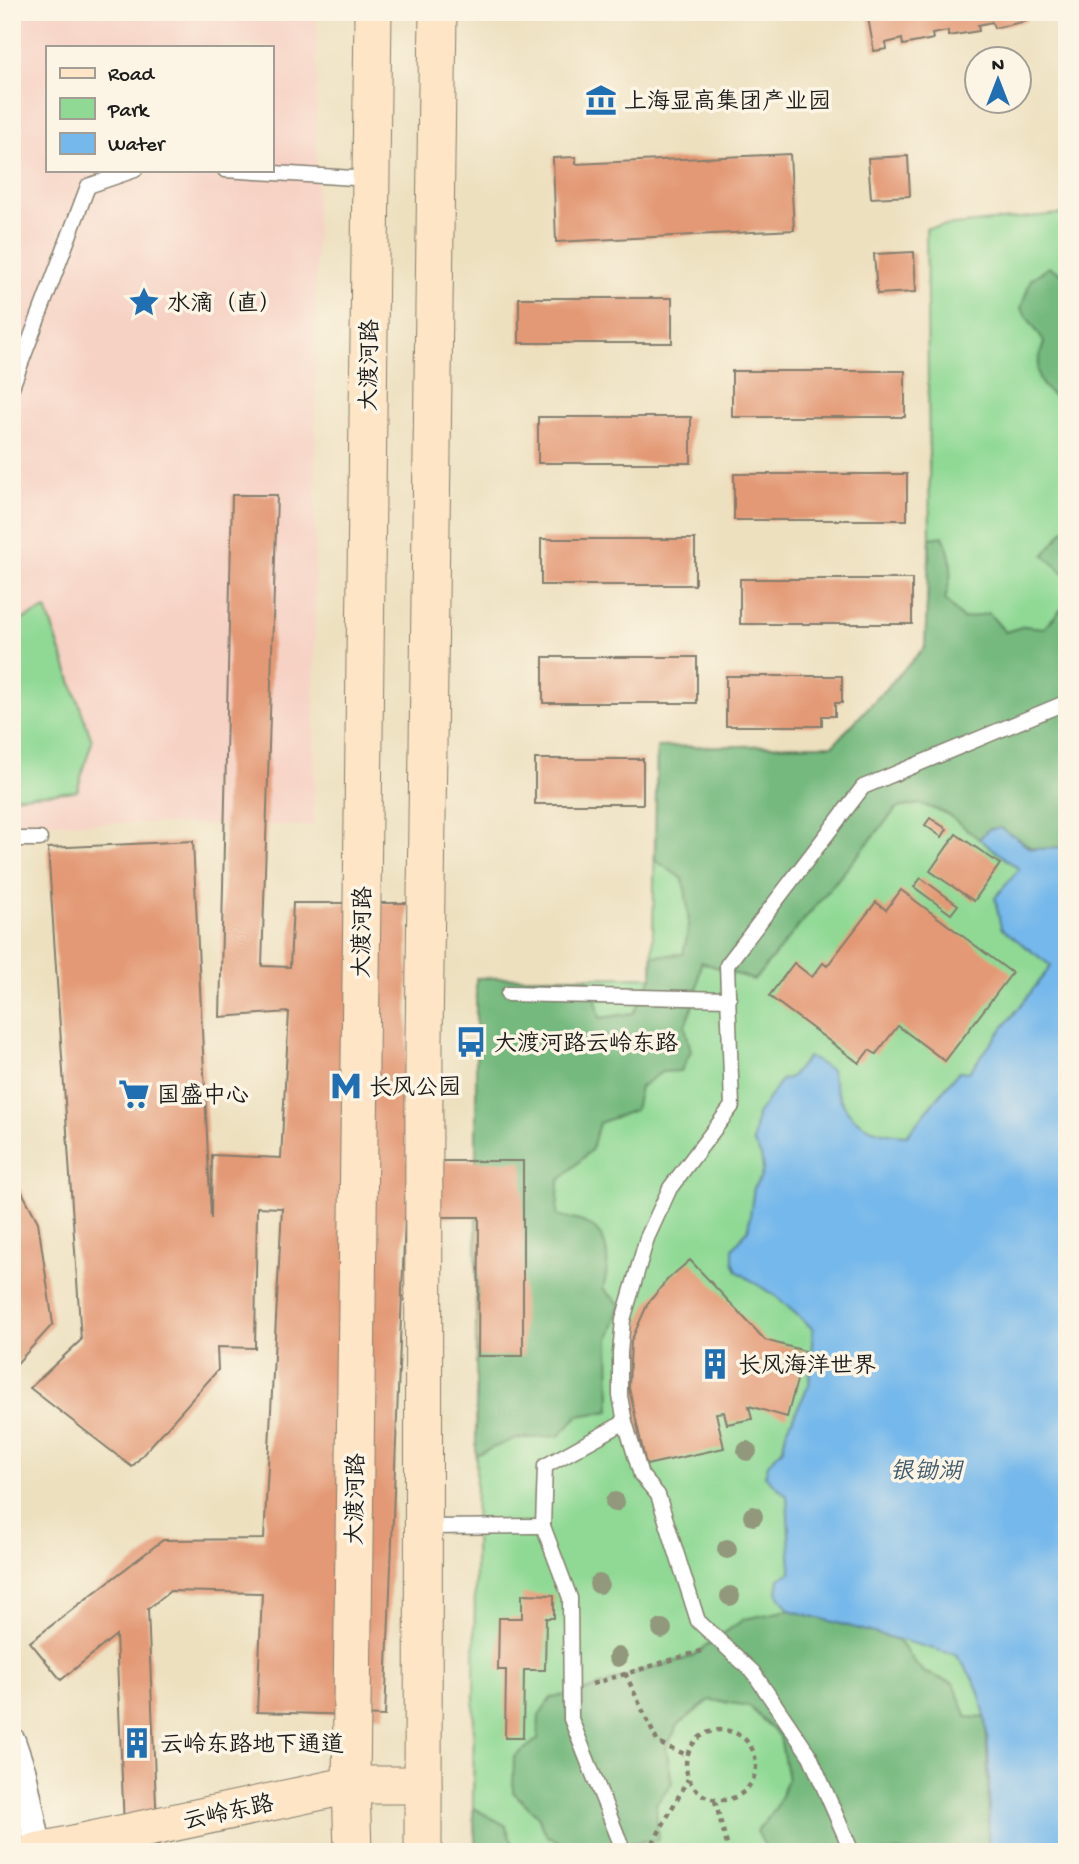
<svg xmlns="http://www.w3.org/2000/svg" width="1079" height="1864" viewBox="0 0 1079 1864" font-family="'Gochi Hand','LXGW WenKai TC',sans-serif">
  <rect width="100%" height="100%" fill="#fcf5e5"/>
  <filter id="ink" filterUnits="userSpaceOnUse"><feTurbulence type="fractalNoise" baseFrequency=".0143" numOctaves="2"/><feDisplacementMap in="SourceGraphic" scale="14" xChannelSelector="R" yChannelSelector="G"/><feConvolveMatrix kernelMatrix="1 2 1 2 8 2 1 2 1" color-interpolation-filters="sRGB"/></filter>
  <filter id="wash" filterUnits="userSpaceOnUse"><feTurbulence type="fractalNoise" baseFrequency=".00686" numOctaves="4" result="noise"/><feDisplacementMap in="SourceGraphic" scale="28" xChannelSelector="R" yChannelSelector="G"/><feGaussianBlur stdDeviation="1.57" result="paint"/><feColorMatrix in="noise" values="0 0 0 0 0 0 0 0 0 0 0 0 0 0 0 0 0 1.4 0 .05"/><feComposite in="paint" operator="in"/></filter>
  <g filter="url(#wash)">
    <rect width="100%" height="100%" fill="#ede0bf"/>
    <path fill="#f6d2c5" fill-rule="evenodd" d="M12 12H317L314 826 12 822ZM47 47H271V170H47Z"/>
    <g fill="#90d995" stroke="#567a58" stroke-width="2">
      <path d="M1067 213V1852H476L473 1808 476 1455V978L652 977 657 747 833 745 925 647 930 538 926 228Z"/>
      <path d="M46 609 92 741 77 791 12 797V624Z"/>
    </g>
    <g fill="#74b97e" stroke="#486a4d" stroke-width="2">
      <path d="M1049 267 1067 276V406C1036 383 1032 380 1044 342L1021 308 1031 279Z"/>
      <path d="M1067 526V576L1044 555Z"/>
      <path d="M943 536C955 562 952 574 945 600L963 619 989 613 1005 632 1025 626 1044 628 1067 603V842L1064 847 1049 850 1031 848 1016 837 989 829 979 839 947 814 921 804 897 808 754 980 701 962 696 997 685 1026 691 1051 681 1071 662 1072 640 1087 635 1110 599 1123 592 1149 559 1181 557 1215C567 1218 580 1220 589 1225 612 1238 609 1268 603 1289L621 1305 609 1339 610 1411 578 1416 559 1436 514 1439 476 1455V978L586 977 594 990 600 1018 634 1013 652 977 653 956 683 954C691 925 689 908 683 879L655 860 657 747 833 745 925 647 930 538Z"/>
      <path d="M789 1610 896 1639 923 1672 953 1683 967 1717 986 1718 989 1816 988 1852H768L757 1831 775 1809 788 1780 780 1737 749 1706 710 1700 678 1725 666 1748 672 1783 656 1804 658 1840 599 1846 581 1852 547 1836 538 1816 513 1792 514 1757 538 1739 539 1715 551 1698 592 1689 638 1672 691 1657 744 1619Z"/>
      <path d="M473 1808 505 1825 516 1852H476Z"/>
    </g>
    <path fill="#75b8eb" stroke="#486a84" stroke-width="2" d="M1002 828C1007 835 1009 833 1016 837 1021 840 1024 846 1030 848 1042 851 1053 846 1064 847L1067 842V1852H988C989 1806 994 1724 975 1683 970 1673 962 1664 956 1655L789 1610 777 1592 779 1579 791 1572 787 1496 765 1476 768 1464 783 1448 786 1432 809 1385 813 1329 778 1298 737 1271 733 1261V1248L748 1230 754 1187 761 1177 763 1168 761 1156 753 1142 757 1115 781 1080 791 1077 808 1057 831 1070C841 1116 860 1133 907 1135L959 1071 969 1072 1051 966 1001 928 995 898 1019 869 979 839 989 829Z"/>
    <g id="blocks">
      <g fill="#e39975">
        <path d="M867 12H1039V14L1026 16 1027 21 994 28 992 22 978 25 979 31 948 36V31L932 34 933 39 903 45 902 39 886 43 887 49 874 51Z"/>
        <path d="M1042 12H1058L1059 15 1043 18Z"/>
        <path d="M790 154 794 230 556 242 553 158 576 157V164Z"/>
        <path d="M908 156 910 196 871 198 868 158Z"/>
        <path d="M914 252 916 292 877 294 874 254Z"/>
        <rect x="519" y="298" width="153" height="45"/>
        <rect x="732" y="371" width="173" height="46"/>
        <rect x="538" y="417" width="153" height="46"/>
        <rect x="734" y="474" width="173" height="46"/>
        <path d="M232 495H277L262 966 290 967 293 903H408L407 1161H523V1356H478L479 1217H405L385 1716 257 1712 262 1593 170 1591 148 1609 158 1852H125L116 1635 61 1680 30 1642 163 1540 264 1539 282 1208 257 1207 255 1348 217 1347 218 1370 132 1467 30 1388 81 1340 48 848 193 841 211 1219 212 1155 281 1158 289 1012 220 1017Z"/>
        <rect x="541" y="539" width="154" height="46"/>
        <rect x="740" y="579" width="172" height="45"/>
        <rect x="543" y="657" width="154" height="46"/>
        <path d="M726 676H842V703H835V716H822V726H726Z"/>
        <rect x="535" y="759" width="108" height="45"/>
        <path d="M930 818 947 829 942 837 925 825Z"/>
        <path d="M956 834 1000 864 974 901 930 871Z"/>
        <path d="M921 878 958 905 951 914 914 887Z"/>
        <path d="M901 890 1012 973 945 1061 898 1026 876 1054 869 1050 859 1063 769 996 794 963 812 977 823 963 827 966 876 902 886 910Z"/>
        <path d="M12 1173 38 1222 53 1324 12 1369Z"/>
        <path d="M690 1260 765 1340 805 1351 787 1417 749 1406 752 1419 727 1424 724 1412 716 1413 724 1448 646 1465 629 1388 631 1341 648 1303 667 1280Z"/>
        <path d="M522 1594 554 1595V1618H546L545 1670H524L523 1738H505L506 1670H498L499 1618H522Z"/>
      </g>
    </g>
  </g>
  <g filter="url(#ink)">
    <use href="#blocks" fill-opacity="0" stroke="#847e6e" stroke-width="2"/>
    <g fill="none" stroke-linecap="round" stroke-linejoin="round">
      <defs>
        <g id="service">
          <path d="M225 170 370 179"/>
          <path d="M12 387 88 186 135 170"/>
          <path d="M12 839H40"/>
          <path d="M508 994 729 999"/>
          <path d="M425 1527 543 1526"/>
          <path d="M624 1852 571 1719 570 1598 543 1526 545 1466 625 1422"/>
          <path d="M852 1852 810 1756 753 1672 698 1621 658 1495 641 1475 625 1422 620 1396V1353L623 1320 647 1238 670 1188 732 1106 727 965 863 787 1067 702"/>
        </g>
        <path id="minor" d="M12 1741 23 1773 39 1851"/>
        <g id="secondary">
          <path d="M35 1852 351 1785H423"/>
          <path d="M353 1852 351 1785 373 12"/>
          <path d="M423 1852 424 1040 438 12"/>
        </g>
      </defs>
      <use href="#service" stroke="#847e6e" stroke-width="17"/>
      <use href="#minor" stroke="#847e6e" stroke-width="29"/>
      <use href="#secondary" stroke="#847e6e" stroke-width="39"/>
      <g stroke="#847e6e" stroke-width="4.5" stroke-dasharray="5 5" stroke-linecap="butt">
        <path d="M625 1673 658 1743 687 1755"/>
        <path d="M592 1684 701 1651"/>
        <circle cx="721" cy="1765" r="35"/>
        <path d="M715 1801 729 1852"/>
        <path d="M648 1852 688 1779"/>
      </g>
      <use href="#service" stroke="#fff" stroke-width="14"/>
      <use href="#minor" stroke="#fff" stroke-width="26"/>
      <use href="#secondary" stroke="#fde5c5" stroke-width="37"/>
    </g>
    <g fill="#91987c">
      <circle cx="747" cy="1451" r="10"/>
      <circle cx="615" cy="1502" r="10"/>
      <circle cx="753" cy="1516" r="10"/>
      <circle cx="727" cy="1549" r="10"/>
      <circle cx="599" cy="1584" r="10"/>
      <circle cx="730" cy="1596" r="10"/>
      <circle cx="662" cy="1629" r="10"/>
      <circle cx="618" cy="1657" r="10"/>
    </g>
  </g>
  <defs>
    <symbol id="museum-bare" viewBox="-9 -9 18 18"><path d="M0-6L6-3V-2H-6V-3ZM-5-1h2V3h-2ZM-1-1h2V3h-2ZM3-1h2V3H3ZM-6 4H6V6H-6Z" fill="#1f6fb2" stroke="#fcf5e5" stroke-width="2.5" paint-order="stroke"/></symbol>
    <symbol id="sight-bare" viewBox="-9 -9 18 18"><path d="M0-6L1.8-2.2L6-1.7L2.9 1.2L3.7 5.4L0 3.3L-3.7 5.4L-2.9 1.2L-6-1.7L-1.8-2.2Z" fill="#1f6fb2" stroke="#fcf5e5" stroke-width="2.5" paint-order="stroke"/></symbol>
    <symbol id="bus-bare" viewBox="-9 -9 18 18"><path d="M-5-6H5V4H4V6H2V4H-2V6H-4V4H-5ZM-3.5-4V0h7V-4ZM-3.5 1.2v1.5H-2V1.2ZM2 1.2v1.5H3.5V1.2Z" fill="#1f6fb2" stroke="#fcf5e5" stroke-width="2.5" paint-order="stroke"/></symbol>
    <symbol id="metro-bare" viewBox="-9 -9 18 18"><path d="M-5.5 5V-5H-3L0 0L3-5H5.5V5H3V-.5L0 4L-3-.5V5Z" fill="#1f6fb2" stroke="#fcf5e5" stroke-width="2.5" paint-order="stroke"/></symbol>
    <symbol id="supermarket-bare" viewBox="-9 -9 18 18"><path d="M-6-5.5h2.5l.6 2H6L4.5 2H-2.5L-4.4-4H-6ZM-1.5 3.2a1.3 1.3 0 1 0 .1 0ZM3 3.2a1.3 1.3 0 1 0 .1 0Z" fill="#1f6fb2" stroke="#fcf5e5" stroke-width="2.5" paint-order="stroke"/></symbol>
    <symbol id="building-bare" viewBox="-9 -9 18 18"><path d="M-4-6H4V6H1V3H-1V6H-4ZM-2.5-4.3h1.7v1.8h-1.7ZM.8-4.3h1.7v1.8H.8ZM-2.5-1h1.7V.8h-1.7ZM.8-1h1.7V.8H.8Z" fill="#1f6fb2" stroke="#fcf5e5" stroke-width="2.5" paint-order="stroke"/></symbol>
  </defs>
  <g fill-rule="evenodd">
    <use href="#museum-bare" x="579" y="78" width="44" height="44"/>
    <use href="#sight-bare" x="122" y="280" width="44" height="44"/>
    <use href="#bus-bare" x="449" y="1020" width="44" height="44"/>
    <use href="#metro-bare" x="324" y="1064" width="44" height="44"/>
    <use href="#supermarket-bare" x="112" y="1072" width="44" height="44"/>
    <use href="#building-bare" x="693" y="1342" width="44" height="44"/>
    <use href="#building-bare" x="115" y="1721" width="44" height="44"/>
  </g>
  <g text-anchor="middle" stroke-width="7" stroke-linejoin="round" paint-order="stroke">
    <g font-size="23" fill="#1c1c1c" stroke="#fcf5e5" text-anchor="start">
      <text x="624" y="108">上海显高集团产业园</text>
      <text x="167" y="310">水滴（直）</text>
      <text x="494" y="1050">大渡河路云岭东路</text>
      <text x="369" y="1094">长风公园</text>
      <text x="157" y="1102">国盛中心</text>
      <text x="738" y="1372">长风海洋世界</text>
      <text x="160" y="1751">云岭东路地下通道</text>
    </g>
    <g font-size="23" fill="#1c1c1c" stroke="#fcf5e5">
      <text transform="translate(368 365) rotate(-89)" y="8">大渡河路</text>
      <text transform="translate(361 932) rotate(-89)" y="8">大渡河路</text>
      <text transform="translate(354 1499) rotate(-89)" y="8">大渡河路</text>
      <text transform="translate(228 1811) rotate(-12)" y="8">云岭东路</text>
    </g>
    <g font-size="24" font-style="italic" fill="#405a6f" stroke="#fcf5e5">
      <text x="926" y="1478">银锄湖</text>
    </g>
  </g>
  <rect width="1079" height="1864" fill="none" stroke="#fcf5e5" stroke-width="42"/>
  <rect x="46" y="46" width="228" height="126" fill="#fcf5e5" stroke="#a29e95" stroke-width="2"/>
  <rect x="60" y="68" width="35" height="10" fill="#fde5c5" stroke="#a29e95" stroke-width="2"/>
  <text x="108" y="80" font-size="21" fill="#1c1c1c">Road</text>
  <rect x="60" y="98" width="35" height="21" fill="#90d995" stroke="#a29e95" stroke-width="2"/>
  <text x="108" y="116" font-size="21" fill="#1c1c1c">Park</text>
  <rect x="60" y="133" width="35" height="21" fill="#75b8eb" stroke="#a29e95" stroke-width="2"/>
  <text x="108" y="150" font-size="21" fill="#1c1c1c">Water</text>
  <g transform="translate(998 80)"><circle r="33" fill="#fcf5e5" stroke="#a29e95" stroke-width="2"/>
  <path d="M0-5L12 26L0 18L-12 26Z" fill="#1f6fb2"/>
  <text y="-10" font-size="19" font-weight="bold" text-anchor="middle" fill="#1c1c1c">N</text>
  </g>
</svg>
